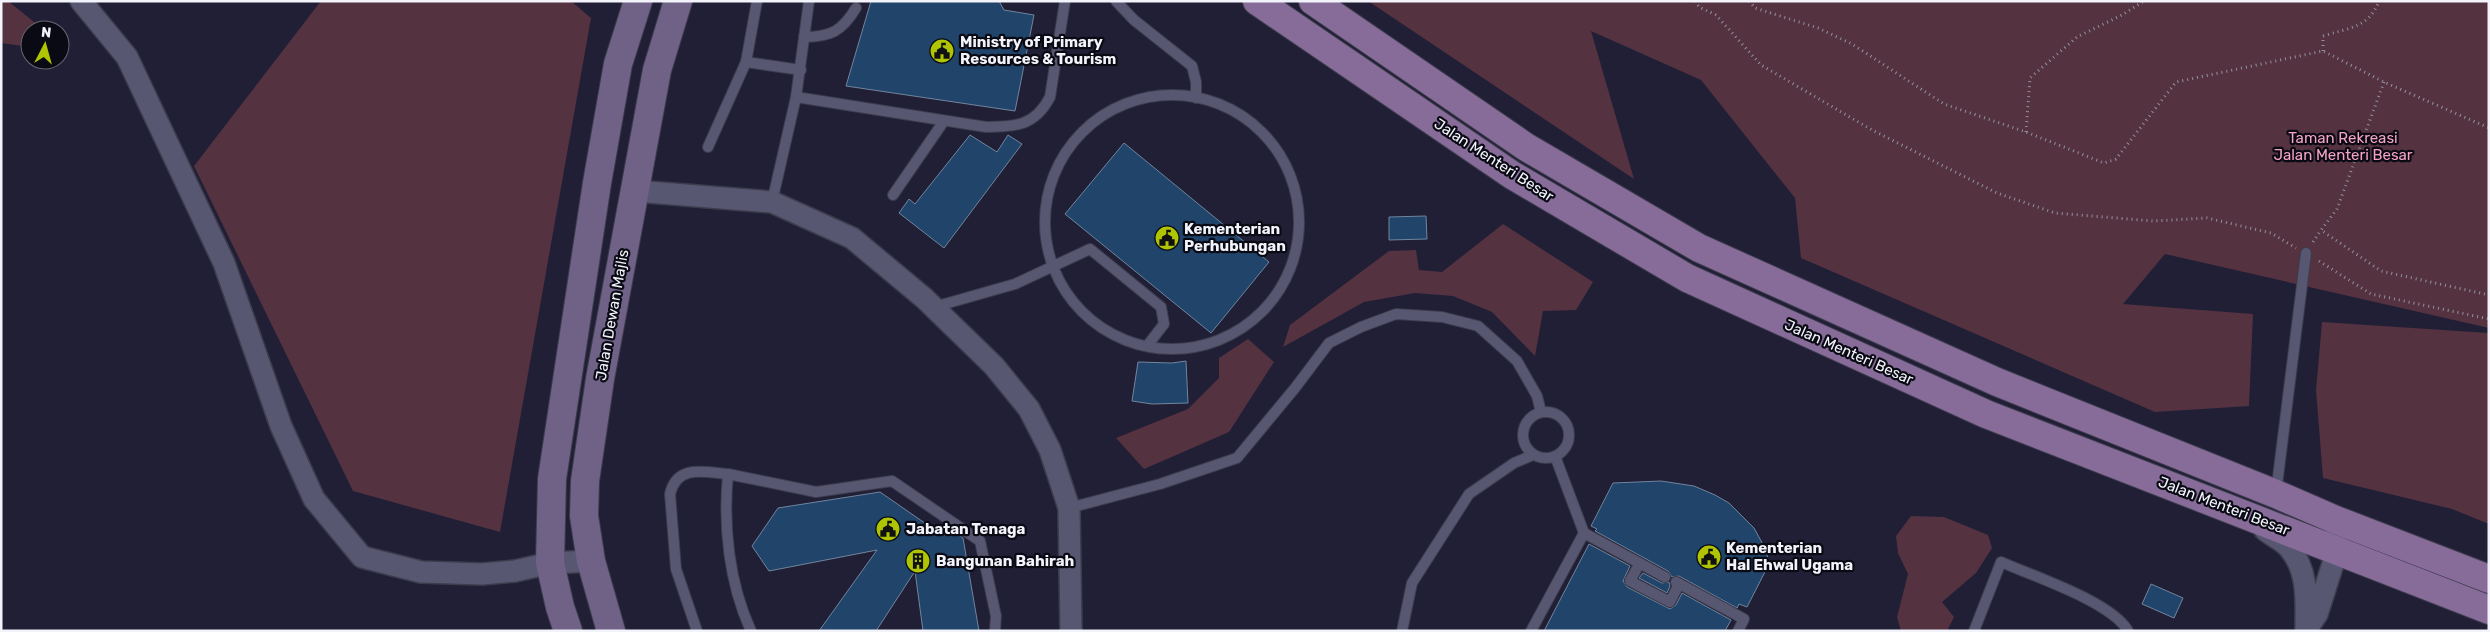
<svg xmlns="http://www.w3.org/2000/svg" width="2490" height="632" viewBox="0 0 2490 632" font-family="Rubik,sans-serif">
  <rect width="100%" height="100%" fill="#201f36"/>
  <g fill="#543240">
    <path d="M1 1H8L44 30H30V47L1 43Z"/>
    <path d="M321 1H571L591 18 500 532 353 491 194 166Z"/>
    <path d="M1368 1H2489V328L2165 254 2123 304 2253 314 2249 406 2155 412 1801 258 1795 198 1701 80 1591 31 1634 179Z"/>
    <path d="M1503 224 1593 282 1576 310 1543 311 1535 356 1492 312 1453 296 1415 293 1364 302 1283 347 1290 325 1389 251 1416 250 1419 270 1442 272Z"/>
    <path d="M2322 322 2489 333V524L2452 509 2323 478 2316 390Z"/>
    <path d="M1248 339 1274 362 1229 432 1144 469 1116 438 1188 409 1219 378V358Z"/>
    <path d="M1911 516 1944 517 1988 535 1992 548 1976 573 1942 602 1954 617 1947 631H1901L1897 617 1908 574 1898 553 1896 536Z"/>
  </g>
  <g fill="#21446a" stroke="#71859d">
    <path d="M871 1H999L1004 10 1034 15 1015 111 846 86Z"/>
    <path d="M970 135 997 152 1008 135 1022 144 944 248 899 213 909 199 915 204Z"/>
    <path d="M1124 143 1269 262 1211 333 1065 214Z"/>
    <path d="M1426 216 1427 239 1389 240V217Z"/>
    <path d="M1186 361 1188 403 1152 404 1132 401 1138 362 1172 363Z"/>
    <path d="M1661 481 1694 486 1715 495 1729 503 1754 528 1766 550 1769 564 1747 607 1739 604 1737 608 1679 576 1672 577 1668 571 1595 531 1597 529 1591 526 1613 483Z"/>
    <path d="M880 492 942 535 956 533 963 538 979 631H923L915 571 876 631H819L877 550 769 571 752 546 778 508Z"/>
    <path d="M1589 544 1630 566 1623 581 1627 587 1670 609 1676 605 1682 593 1731 620 1725 631H1544Z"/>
    <path d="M1643 573 1662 583 1669 582 1670 586 1667 593 1639 578Z"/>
    <path d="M2151 584 2183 598 2174 618 2142 604Z"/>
  </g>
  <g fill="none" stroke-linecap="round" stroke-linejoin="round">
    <defs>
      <g id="lane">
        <path d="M757 1 746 62 801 70"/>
        <path d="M1116 1 1134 20 1192 66 1196 82V98"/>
        <path d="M804 37C831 37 842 31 856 8"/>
        <circle cx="1172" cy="222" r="127"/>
        <path d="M796 97 986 127C1015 127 1035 126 1050 97L1065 1"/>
        <path d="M708 147 746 62"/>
        <path d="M893 195 944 121"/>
        <path d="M772 202 796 97 809 1"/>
        <path d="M934 307 1015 284 1090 249 1161 307 1164 324 1147 346"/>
        <circle cx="1546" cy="435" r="23"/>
        <path d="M1555 456 1584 533"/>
        <path d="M2276 493 2306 253"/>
        <path d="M1069 508 1160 484 1237 458 1295 388 1329 343 1361 327 1396 314 1442 317 1478 326 1517 361 1537 396 1541 412"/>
        <path d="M1640 563 1630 581 1670 602 1679 584"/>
        <path d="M1676 582 1744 619 1738 631"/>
        <path d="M697 631 676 569 670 494C677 464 704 472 728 474"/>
        <path d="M751 631C729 583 723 526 728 474L816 492 892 481 980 541 996 616 995 631"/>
        <path d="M1402 631 1412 583 1469 494 1514 463 1533 455"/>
        <path d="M1531 631 1584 533 1665 577"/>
        <path d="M1974 631 2001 562C2033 576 2112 602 2128 631"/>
      </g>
      <g id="street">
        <path d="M81 1 127 57 224 263 281 426 314 499 362 557 421 572 482 574 515 571 550 563 591 561"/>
        <path d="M635 191 772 202 852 238 924 298 994 366 1029 409 1050 450 1069 508 1071 631"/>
        <path d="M2265 530C2272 536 2284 541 2290 549 2309 572 2306 602 2306 631"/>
        <path d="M2308 627 2317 614 2337 551 2336 520"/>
      </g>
      <g id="secondary">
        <path d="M568 631 560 607 550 563 552 479 597 183 618 64 638 1"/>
        <path d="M611 631 591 561 584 516 585 481 600 379 657 70 678 1"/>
      </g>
      <g id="primary">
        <path d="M1257 1 1512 175 1687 278 1986 414 2489 610"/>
        <path d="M1313 1 1526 147 1699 248 1997 382 2276 494 2336 520 2489 579"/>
      </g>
    </defs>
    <use href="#lane" stroke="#3d3c4d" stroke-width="12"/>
    <use href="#street" stroke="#3d3c4d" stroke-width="24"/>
    <use href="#secondary" stroke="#3d3c4d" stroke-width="30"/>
    <use href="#primary" stroke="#3d3c4d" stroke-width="30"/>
    <g stroke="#9291a1" stroke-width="3" stroke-dasharray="1 4" stroke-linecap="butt">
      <path d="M1695 1 1699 7 1716 15 1761 65 1872 130 1997 193 2055 213 2153 221 2207 218 2271 233 2296 248"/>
      <path d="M1749 1 1755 8 1818 28 1852 44 1944 104 2026 132 2104 163 2116 159 2176 82 2323 51 2384 82 2489 128"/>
      <path d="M2323 51V36C2348 28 2369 28 2379 1"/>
      <path d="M2384 82 2337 209 2321 230 2381 271 2489 295"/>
      <path d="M2026 132 2030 78 2077 37 2122 15 2144 1"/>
      <path d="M2313 242 2321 230"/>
      <path d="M2319 261 2371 294 2489 319"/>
    </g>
    <use href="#lane" stroke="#585772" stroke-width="10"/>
    <use href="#street" stroke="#585772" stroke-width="21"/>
    <use href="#secondary" stroke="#706286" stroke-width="28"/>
    <use href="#primary" stroke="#876c99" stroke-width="28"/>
  </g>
  <defs>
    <symbol id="civic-disc" viewBox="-11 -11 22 22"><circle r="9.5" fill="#afc504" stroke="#0a0a14"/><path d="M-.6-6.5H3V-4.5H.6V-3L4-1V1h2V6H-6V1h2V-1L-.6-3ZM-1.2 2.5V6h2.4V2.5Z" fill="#111"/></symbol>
    <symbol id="building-disc" viewBox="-11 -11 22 22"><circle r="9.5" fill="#afc504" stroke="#0a0a14"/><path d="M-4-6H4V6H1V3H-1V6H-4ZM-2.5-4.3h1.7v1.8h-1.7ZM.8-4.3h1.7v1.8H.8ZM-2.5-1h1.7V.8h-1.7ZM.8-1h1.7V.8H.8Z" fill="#111"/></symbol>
  </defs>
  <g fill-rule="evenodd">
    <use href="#civic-disc" x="928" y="37" width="28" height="28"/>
    <use href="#civic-disc" x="1153" y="224" width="28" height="28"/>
    <use href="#civic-disc" x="874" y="515" width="28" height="28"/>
    <use href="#civic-disc" x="1695" y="543" width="28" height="28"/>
    <use href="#building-disc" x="904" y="547" width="28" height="28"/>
  </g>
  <g text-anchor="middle" stroke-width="4.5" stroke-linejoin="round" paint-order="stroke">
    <g font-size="15" font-weight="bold" fill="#f3f3fc" stroke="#0a0a14" text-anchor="start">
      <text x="960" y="47">Ministry of Primary<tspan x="960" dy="17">Resources &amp; Tourism</tspan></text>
      <text x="1184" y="234">Kementerian<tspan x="1184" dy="17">Perhubungan</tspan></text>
      <text x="906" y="534">Jabatan Tenaga</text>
      <text x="1726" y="553">Kementerian<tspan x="1726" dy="17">Hal Ehwal Ugama</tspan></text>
      <text x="936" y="566">Bangunan Bahirah</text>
    </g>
    <g font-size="15" fill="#f5a2c5" stroke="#0a0a14">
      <text x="2343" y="143">Taman Rekreasi<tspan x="2343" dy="17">Jalan Menteri Besar</tspan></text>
    </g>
    <g font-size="15" fill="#f3f3fc" stroke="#0a0a14">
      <text transform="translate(1494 160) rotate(33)" y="5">Jalan Menteri Besar</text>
      <text transform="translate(612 315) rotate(-80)" y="5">Jalan Dewan Majlis</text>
      <text transform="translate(1849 352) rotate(24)" y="5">Jalan Menteri Besar</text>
      <text transform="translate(2224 506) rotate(21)" y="5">Jalan Menteri Besar</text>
    </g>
  </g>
  <rect width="2490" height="632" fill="none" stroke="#f3f3fc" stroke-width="5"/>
  <g transform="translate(45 45) rotate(6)"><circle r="24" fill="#0a0a14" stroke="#676771"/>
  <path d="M0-4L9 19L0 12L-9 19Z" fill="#afc504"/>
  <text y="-8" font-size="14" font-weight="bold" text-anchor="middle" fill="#f3f3fc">N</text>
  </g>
</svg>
